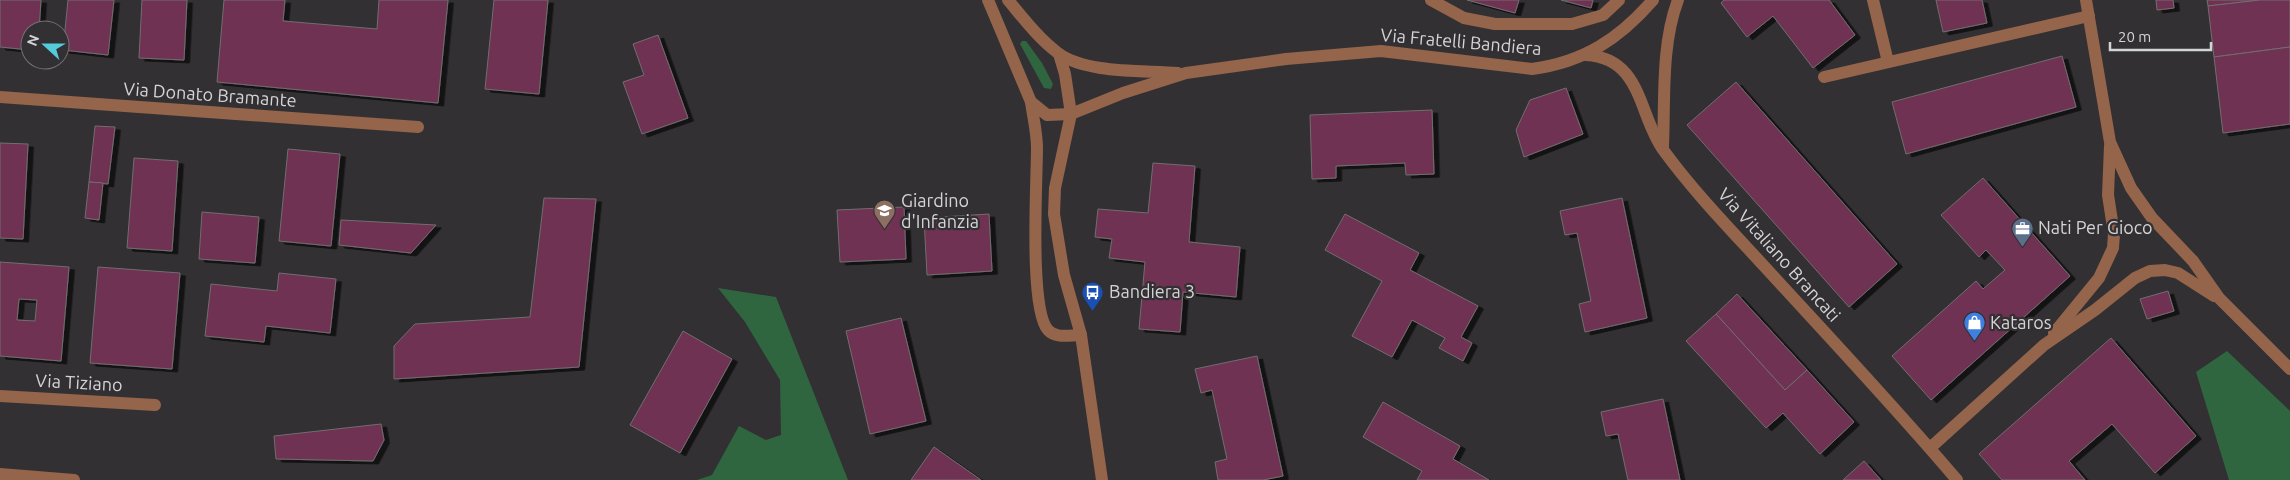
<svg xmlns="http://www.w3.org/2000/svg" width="2290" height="480" viewBox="0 0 2290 480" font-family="Ubuntu,sans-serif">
  <defs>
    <filter id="shadow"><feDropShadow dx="5.5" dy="3" stdDeviation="0" flood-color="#0009"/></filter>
  </defs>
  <rect width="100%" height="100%" fill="#323033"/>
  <g fill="#2f663f">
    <path d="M1022 41H1026L1042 63 1053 84 1051 89 1044 88 1020 44Z"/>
    <path d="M718 288 776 297 848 480H697L712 475 739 426 766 440 781 435 780 380 745 322Z"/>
    <path d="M2227 351 2290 411V480H2229L2196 372Z"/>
  </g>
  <g fill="#6f3053" stroke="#716e6f" fill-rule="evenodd" filter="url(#shadow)">
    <path d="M0 0H41L39 30H30V50L0 47Z"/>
    <path d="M68 0H114L108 55 63 50Z"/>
    <path d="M142 0H187L184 60 139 58Z"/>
    <path d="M224 0H285L283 21 377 29 379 0H448L438 103 217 82Z"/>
    <path d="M494 0H548L539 94 485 89Z"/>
    <path d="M1467 0H1519L1515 13Z"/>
    <path d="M1561 0H1593L1591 8Z"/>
    <path d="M1724 0H1829L1855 35 1813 68 1773 16 1747 37 1721 3Z"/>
    <path d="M1936 0H1982L1987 23 1943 32Z"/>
    <path d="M2156 0H2173L2174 8 2157 10Z"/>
    <path d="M2207 0H2260L2208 6Z"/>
    <path d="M2260 0H2290V47L2214 57 2208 6Z"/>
    <path d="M658 35 688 118 642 134 623 82 644 75 633 44Z"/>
    <path d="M2290 47V124L2223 133 2214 57Z"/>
    <path d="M2062 56 2076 107 1906 154 1892 102Z"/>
    <path d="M1736 82 1897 264 1849 307 1687 125Z"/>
    <path d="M1566 88 1583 134 1524 157 1516 130 1530 100Z"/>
    <path d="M1432 110 1434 174 1406 175 1405 163 1336 166V178L1312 179 1310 115Z"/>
    <path d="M95 126 115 127 108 184 89 182Z"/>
    <path d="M0 143 28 144 23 239 0 238Z"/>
    <path d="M288 149 340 154 331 246 279 241Z"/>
    <path d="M134 158 178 161 172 251 127 248Z"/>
    <path d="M1153 163 1195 166 1189 242 1240 247 1236 297 1183 292 1180 332 1139 329 1145 262 1109 258 1112 239 1095 237 1098 209 1148 213Z"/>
    <path d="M1983 178 2070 276 1931 400 1892 356 1976 281 1983 289 2005 270 1986 250 1979 257 1941 215Z"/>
    <path d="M89 182 103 183 99 220 85 218Z"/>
    <path d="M544 198 596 199 579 367 394 379V346L415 324 530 317Z"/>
    <path d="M1622 198 1647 318 1585 332 1579 304 1591 301 1577 233 1565 235 1560 211Z"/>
    <path d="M904 207 906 259 840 262 837 210Z"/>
    <path d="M202 212 259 217 255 263 199 259Z"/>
    <path d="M989 214 992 271 927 275 924 218Z"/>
    <path d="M1345 214 1419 253 1410 270 1478 306 1461 337 1472 343 1463 361 1439 348 1445 338 1412 320 1392 357 1352 336 1382 281 1325 250Z"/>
    <path d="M341 220 436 225 411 253 339 245Z"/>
    <path d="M0 262 69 267 61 361 0 356ZM19 299 37 300 35 321 17 320Z"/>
    <path d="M98 267 180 273 172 369 90 363Z"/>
    <path d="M279 273 336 279 330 333 266 326 264 342 205 336 211 284 277 291Z"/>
    <path d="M2168 291 2174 311 2147 319 2140 299Z"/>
    <path d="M1737 294 1807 370 1785 390 1716 314Z"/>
    <path d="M1716 314 1785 390 1807 370 1854 422 1820 454 1783 413 1766 428 1686 341Z"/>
    <path d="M901 318 926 421 870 434 846 331Z"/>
    <path d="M683 331 732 359 680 453 630 425Z"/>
    <path d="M2111 338 2196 436 2155 473 2112 424 2069 461 2085 480H2002L1979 454Z"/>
    <path d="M1257 356 1283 476 1263 480H1218L1215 462 1227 459 1212 390 1201 393 1195 369Z"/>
    <path d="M1663 399 1680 480H1628L1618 434 1606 436 1601 412Z"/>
    <path d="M1383 402 1460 446 1453 459 1489 480H1417L1422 471 1363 437Z"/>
    <path d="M381 424 384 440 373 461 276 459 274 436Z"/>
    <path d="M934 447 981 480H911Z"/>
    <path d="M1864 461 1881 480H1843Z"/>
  </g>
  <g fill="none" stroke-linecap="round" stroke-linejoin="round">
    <g stroke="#94644b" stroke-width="12">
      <path d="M988 0 1031 102 1047 115 1071 114 1123 93 1186 73 1286 59 1381 51 1532 69C1584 62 1619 39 1653 0"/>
      <path d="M1008 0C1023 18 1039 39 1058 53 1086 74 1144 70 1178 73"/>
      <path d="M1431 0 1464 18 1495 24H1572L1603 15 1619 0"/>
      <path d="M1873 0 1888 62"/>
      <path d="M2086 0 2110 142 2131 188 2152 218 2193 261 2219 298 2290 369"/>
      <path d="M1059 54 1065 74 1071 114 1055 188 1054 214 1064 275 1081 335 1102 480"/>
      <path d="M1586 55C1643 58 1638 116 1664 151 1694 192 1730 229 1764 266 1829 337 1895 407 1957 480"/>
      <path d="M1824 77 2089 16"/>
      <path d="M0 97 418 127"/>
      <path d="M1031 102C1033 117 1037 133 1037 148 1037 181 1029 309 1048 330 1056 339 1070 335 1081 335"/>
      <path d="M1663 146C1665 99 1661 45 1678 0"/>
      <path d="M2054 333 2099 278 2113 248 2114 234 2108 195 2110 146"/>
      <path d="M0 396 155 405"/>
      <path d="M1930 448 2044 345 2095 310 2135 278 2150 271 2165 270 2178 273 2214 296"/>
      <path d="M0 474 74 480"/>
    </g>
  </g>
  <defs>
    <symbol id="school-pin" viewBox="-11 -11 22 30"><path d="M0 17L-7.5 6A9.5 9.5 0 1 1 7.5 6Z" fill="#8d6e63" stroke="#323033"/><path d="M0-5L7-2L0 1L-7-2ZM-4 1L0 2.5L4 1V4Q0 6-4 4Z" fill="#fff"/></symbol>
    <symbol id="office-pin" viewBox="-11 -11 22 30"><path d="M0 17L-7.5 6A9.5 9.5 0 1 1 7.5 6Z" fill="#5c6f8a" stroke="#323033"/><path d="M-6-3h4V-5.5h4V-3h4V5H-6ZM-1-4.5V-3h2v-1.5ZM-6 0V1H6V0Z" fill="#fff"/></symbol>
    <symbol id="bus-pin" viewBox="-11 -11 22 30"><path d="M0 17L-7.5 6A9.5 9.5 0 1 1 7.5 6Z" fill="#1a4fb4" stroke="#323033"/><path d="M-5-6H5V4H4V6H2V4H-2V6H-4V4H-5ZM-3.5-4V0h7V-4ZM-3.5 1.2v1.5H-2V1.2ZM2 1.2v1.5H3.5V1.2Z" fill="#fff"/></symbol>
    <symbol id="shop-pin" viewBox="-11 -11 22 30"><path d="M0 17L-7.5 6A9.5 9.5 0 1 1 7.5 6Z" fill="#3f7fe0" stroke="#323033"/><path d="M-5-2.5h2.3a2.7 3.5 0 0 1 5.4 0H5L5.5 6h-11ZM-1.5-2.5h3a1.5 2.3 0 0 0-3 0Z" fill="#fff"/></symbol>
  </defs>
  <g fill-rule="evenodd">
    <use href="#school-pin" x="872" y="198" width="25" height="34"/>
    <use href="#office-pin" x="2010" y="216" width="25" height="34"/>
    <use href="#bus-pin" x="1080" y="280" width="25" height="34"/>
    <use href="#shop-pin" x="1962" y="310" width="25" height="34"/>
  </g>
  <g text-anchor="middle" stroke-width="4.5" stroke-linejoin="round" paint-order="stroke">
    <g font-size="18" fill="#d4d3d5" stroke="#323033">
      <text transform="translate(1461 42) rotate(5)" y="6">Via Fratelli Bandiera</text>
      <text transform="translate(210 95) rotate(4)" y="6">Via Donato Bramante</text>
      <text transform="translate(1779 255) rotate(48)" y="6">Via Vitaliano Brancati</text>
      <text transform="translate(79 383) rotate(3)" y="6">Via Tiziano</text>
    </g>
    <g font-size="18" fill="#d4d3d5" stroke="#323033" text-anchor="start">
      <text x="901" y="207">Giardino<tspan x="901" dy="21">d'Infanzia</tspan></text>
      <text x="2038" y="234">Nati Per Gioco</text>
      <text x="1109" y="298">Bandiera 3</text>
      <text x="1990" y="329">Kataros</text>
    </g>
  </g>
  <g transform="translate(45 45) rotate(291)"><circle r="24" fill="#323033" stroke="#737174"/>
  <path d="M0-4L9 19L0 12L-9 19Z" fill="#53cbda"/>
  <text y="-8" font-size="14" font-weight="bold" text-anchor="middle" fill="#d4d3d5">N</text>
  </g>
  <path d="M2110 42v8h101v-8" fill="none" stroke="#d4d3d5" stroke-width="2.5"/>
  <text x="2118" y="42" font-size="15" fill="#d4d3d5" stroke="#323033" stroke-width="4" paint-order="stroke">20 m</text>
</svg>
